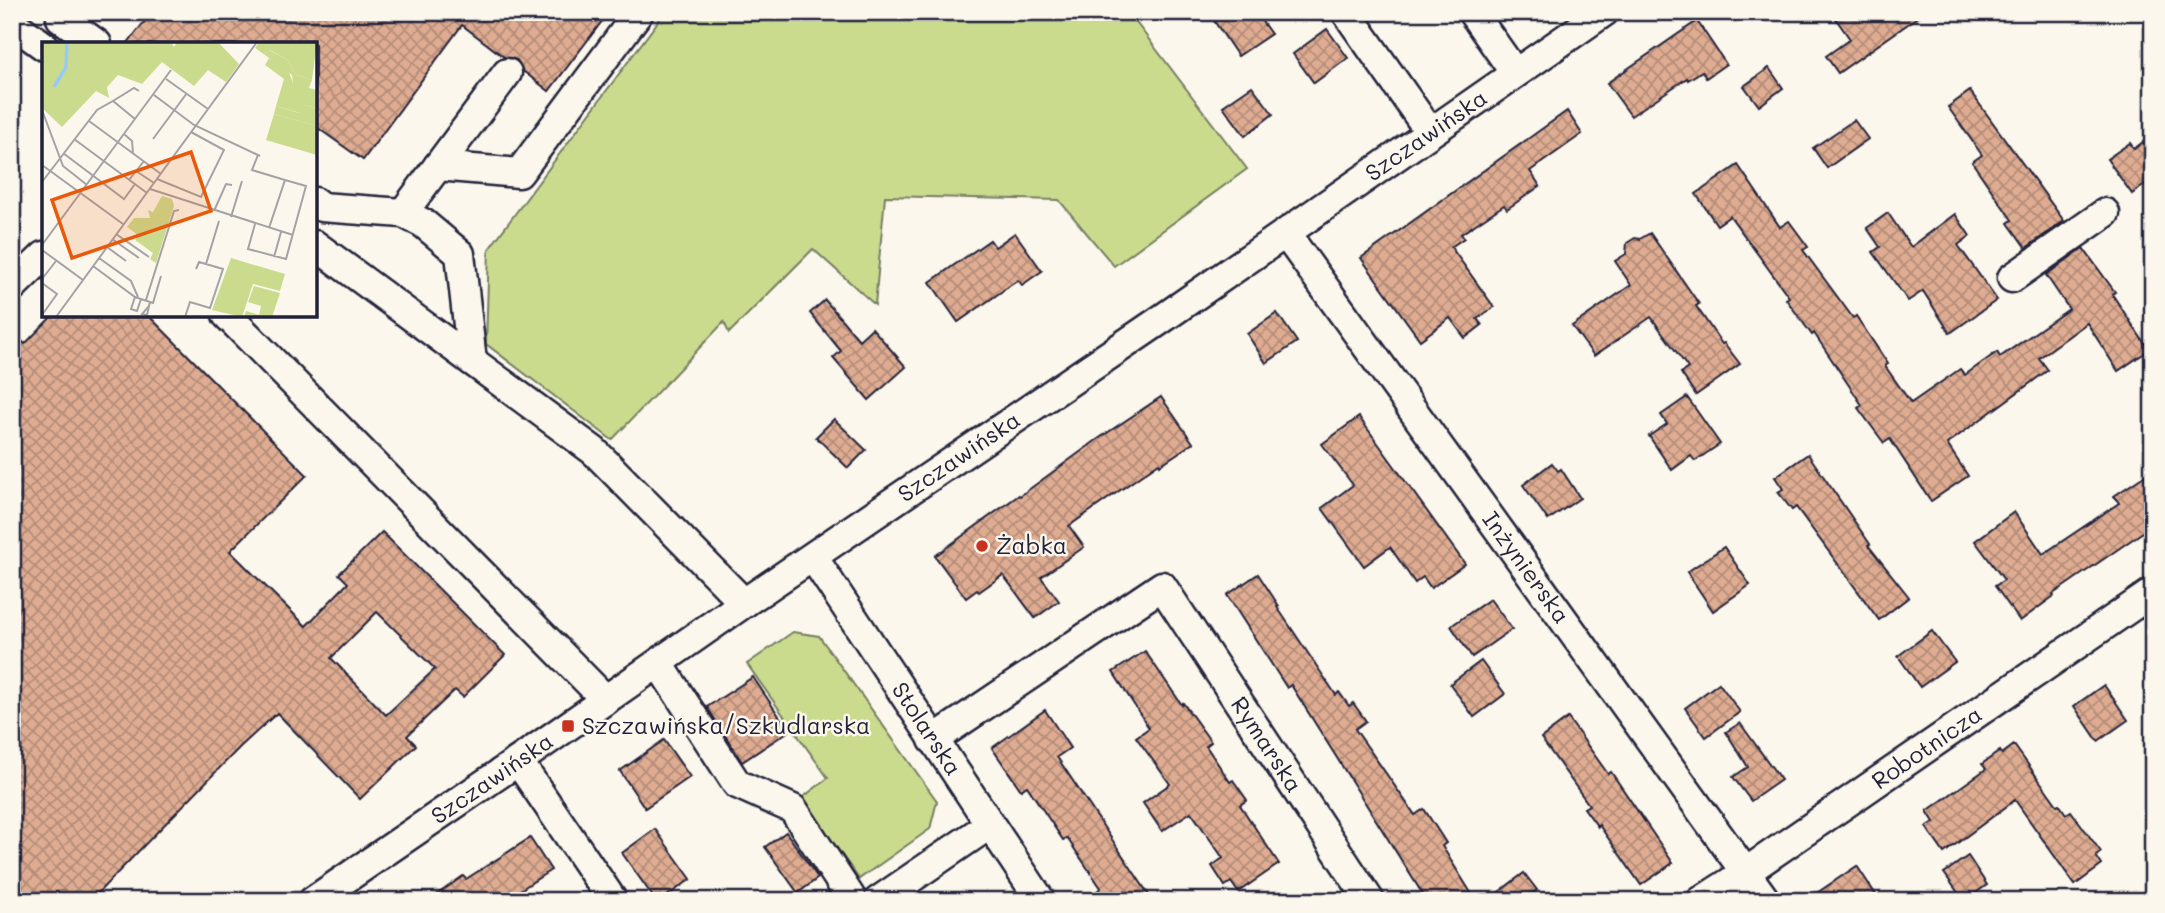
<svg xmlns="http://www.w3.org/2000/svg" width="2165" height="913" viewBox="0 0 2165 913" font-family="Mali,sans-serif">
  <defs>
    <pattern id="building-cross-hatch" width="8" height="8" patternUnits="userSpaceOnUse" patternTransform="scale(1.75)"><rect width="8" height="8" fill="#dfac92"/><path d="M0 0l8 8M0 8l8-8" fill="none" stroke="#b48c78"/></pattern>
  </defs>
  <rect width="100%" height="100%" fill="#fbf7ec"/>
  <filter id="ink" filterUnits="userSpaceOnUse"><feTurbulence type="fractalNoise" baseFrequency=".0143" numOctaves="2"/><feDisplacementMap in="SourceGraphic" scale="14" xChannelSelector="R" yChannelSelector="G"/><feConvolveMatrix kernelMatrix="1 2 1 2 8 2 1 2 1" color-interpolation-filters="sRGB"/></filter>
  <g filter="url(#ink)">
    <g fill="#cbdb8e" stroke="#767e64" stroke-width="2">
      <path d="M665 12H1128L1247 169 1114 266 1059 200 885 196 875 305 813 249 729 333 724 322 612 440 486 344 489 249Z"/>
      <path d="M793 632 819 636 937 801 930 829 859 879 802 798 828 778 747 664Z"/>
    </g>
    <g fill="url(#building-cross-hatch)" stroke="#22223b" stroke-width="2" fill-rule="evenodd">
      <path d="M152 12H609L549 91 523 71 517 60 504 57 462 25 363 160 315 126V44H127Z"/>
      <path d="M1208 12H1255L1271 34 1238 56Z"/>
      <path d="M1831 12H1925L1838 73 1826 56 1850 39Z"/>
      <path d="M1697 21 1726 64 1706 78 1702 71 1688 80 1687 78 1631 116 1607 83Z"/>
      <path d="M1327 29 1348 58 1314 83 1293 54Z"/>
      <path d="M1769 68 1783 88 1759 106 1744 86Z"/>
      <path d="M1252 86 1273 114 1245 136 1223 106Z"/>
      <path d="M1970 91 2064 221 2026 248 2008 223 2012 220 1972 162 1982 155 1948 107Z"/>
      <path d="M1567 111 1582 134 1530 171 1540 186 1507 209 1504 205 1461 234 1464 238 1451 247 1494 307 1477 319 1482 325 1465 338 1450 318 1420 340 1361 258Z"/>
      <path d="M1854 120 1868 139 1827 168 1813 148Z"/>
      <path d="M2143 142 2153 155V179L2132 194 2107 159 2130 143 2134 149Z"/>
      <path d="M1738 165 1780 227 1789 221 1808 247 1803 250 1853 318 1856 316 1888 364 1885 366 1911 403 1960 369 1965 375 1997 352 2000 357 2069 309 2046 275 2083 248 2115 292 2112 294 2149 350 2118 371 2087 323 2039 358 2048 370 1947 444 1968 476 1931 501 1890 439 1884 443 1858 408 1862 405 1814 333 1812 335 1786 299 1789 297 1730 216 1717 225 1696 194Z"/>
      <path d="M1888 213 1911 247 1955 214 1970 236 1958 245 1997 300 1950 333 1923 291 1908 301 1873 252 1880 247 1867 228Z"/>
      <path d="M1015 233 1042 271 1022 285 1018 280 958 322 930 282 990 240 995 247Z"/>
      <path d="M1650 233 1699 304 1696 306 1722 344 1724 343 1740 364 1696 395 1681 373 1688 368 1651 317 1594 356 1572 326 1631 285 1615 261 1626 254 1627 243 1635 238 1640 239Z"/>
      <path d="M825 300 859 340 872 328 906 367 869 400 833 358 841 351 810 313Z"/>
      <path d="M1277 313 1297 342 1266 363 1247 334Z"/>
      <path d="M53 315H148L307 475 230 551 306 626 348 583 339 574 382 532 505 655 463 697 455 690 407 736 416 745 360 799 277 713 240 747 90 901H12V332L25 344ZM377 612 435 669 386 715 331 658Z"/>
      <path d="M1161 397 1193 443 1160 465 1159 463 1069 526 1084 547 1041 577 1059 601 1035 618 1003 575 979 592 977 590 966 598 935 556 1019 495 1020 496 1098 439Z"/>
      <path d="M1687 397 1720 444 1695 461 1691 456 1672 470 1649 436 1667 424 1661 415Z"/>
      <path d="M1359 417 1465 564 1431 588 1423 577 1415 583 1390 547 1364 566 1322 508 1353 485 1322 444Z"/>
      <path d="M834 419 866 450 848 468 816 437Z"/>
      <path d="M1808 454 1870 544 1868 545 1909 597 1879 620 1796 507 1792 510 1778 492 1783 489 1775 477Z"/>
      <path d="M1552 463 1558 471 1561 469 1580 498 1548 520 1523 485Z"/>
      <path d="M2153 470V525L2053 594 2054 596 2020 621 1995 586 2004 580 1975 541 2014 512 2043 554 2119 503 2114 496Z"/>
      <path d="M1724 547 1750 585 1713 611 1687 572Z"/>
      <path d="M1258 574 1279 606 1277 607 1336 695 1339 692 1349 706 1353 703 1366 721 1355 729 1415 815 1424 809 1446 843 1442 846 1476 901H1427L1291 685 1287 688 1227 595Z"/>
      <path d="M1490 599 1512 629 1472 657 1451 626Z"/>
      <path d="M1932 631 1955 662 1920 687 1898 656Z"/>
      <path d="M1145 651 1182 705 1183 703 1211 742 1206 746 1230 782 1233 780 1247 800 1240 805 1279 864 1238 892 1231 882 1225 886 1212 866 1223 858 1191 812 1162 831 1143 803 1170 784 1136 737 1149 728 1113 672Z"/>
      <path d="M1481 661 1505 694 1474 717 1450 684Z"/>
      <path d="M753 677 789 731 742 762 707 707Z"/>
      <path d="M1719 683 1740 712 1706 737 1685 708Z"/>
      <path d="M2104 685 2128 720 2098 741 2074 706Z"/>
      <path d="M1045 710 1070 748 1057 757 1153 901H1083L1101 888 1067 838 1063 840 1027 786 1021 790 992 748Z"/>
      <path d="M1568 718 1608 774 1611 772 1673 863 1641 885 1599 825 1598 827 1584 808 1589 805 1541 738Z"/>
      <path d="M1740 723 1781 780 1751 801 1733 777 1748 767 1726 732Z"/>
      <path d="M664 740 690 777 645 808 620 771Z"/>
      <path d="M2014 745 2057 805 2059 804 2066 814 2071 811 2101 852 2096 856 2102 865 2075 885 2015 800 1944 853 1926 827 1934 822 1927 811 1986 769 1982 764 2000 751 2002 754Z"/>
      <path d="M655 829 691 879 660 901H656L622 853Z"/>
      <path d="M786 832 818 878 798 893 765 847Z"/>
      <path d="M530 838 551 870 503 901H428L463 876 466 879Z"/>
      <path d="M1968 856 1987 885 1964 901 1944 873Z"/>
      <path d="M1857 866 1880 901H1805Z"/>
      <path d="M1524 873 1537 890 1521 901H1487Z"/>
    </g>
    <g fill="none" stroke-linecap="round" stroke-linejoin="round">
      <defs>
        <g id="minor">
          <path d="M66 12 61 18 97 44"/>
          <path d="M1346 12 1430 132"/>
          <path d="M1472 12 1515 73"/>
          <path d="M12 23 44 46"/>
          <path d="M438 166 519 173 639 12"/>
          <path d="M315 202 321 207 403 213 423 223 460 254 472 361"/>
          <path d="M403 213 507 73"/>
          <path id="s1" d="M1286 234 1766 901"/>
          <path d="M315 245 594 451 744 603"/>
          <path d="M2012 278 2105 213"/>
          <path d="M12 287 44 256"/>
          <path d="M227 315 606 700"/>
          <path id="s2" d="M813 557 1041 901"/>
          <path d="M659 664 737 784 793 809 853 901"/>
          <path id="s3" d="M933 740 1162 586 1370 901"/>
          <path d="M518 761 613 901"/>
          <path id="s4" d="M313 901 518 761 744 603 1159 321 1604 12"/>
          <path d="M878 901 989 825"/>
          <path id="s5" d="M1701 901 1746 872 2153 592"/>
        </g>
      </defs>
      <use href="#minor" stroke="#22223b" stroke-width="33"/>
      <use href="#minor" stroke="#fbf7ec" stroke-width="28"/>
    </g>
  </g>
  <g fill="#c8321e" stroke="#fbf7ec" stroke-width="2.5">
    <circle cx="982" cy="546" r="7"/>
    <rect x="561" y="719" width="14" height="14" rx="3.5"/>
  </g>
  <g text-anchor="middle" stroke-width="5" stroke-linejoin="round" paint-order="stroke">
    <g font-size="23" fill="#22223b" stroke="#fbf7ec">
      <text dy="8" stroke="none"><textPath href="#s4" startOffset="1351">Szczawińska</textPath></text>
      <text dy="8" stroke="none"><textPath href="#s4" startOffset="784">Szczawińska</textPath></text>
      <text dy="8" stroke="none"><textPath href="#s1" startOffset="411">Inżynierska</textPath></text>
      <text dy="8" stroke="none"><textPath href="#s2" startOffset="206">Stolarska</textPath></text>
      <text dy="8" stroke="none"><textPath href="#s3" startOffset="466">Rymarska</textPath></text>
      <text dy="8" stroke="none"><textPath href="#s5" startOffset="273">Robotnicza</textPath></text>
      <text dy="8" stroke="none"><textPath href="#s4" startOffset="217">Szczawińska</textPath></text>
    </g>
    <g font-size="23" fill="#22223b" stroke="#fbf7ec" text-anchor="start">
      <text x="996" y="554">Żabka</text>
      <text x="582" y="734">Szczawińska/Szkudlarska</text>
    </g>
  </g>
  <g transform="translate(42 42)">
    <rect width="275" height="275" fill="#fbf7ec"/>
    <path d="M227 8 246 18 253 32 270 38 267 46 275 48V58H253L250 33 223 13ZM263 63 275 66V84L232 72 234 64 257 71ZM120 154 130 157 132 164 114 221 108 217 111 211 93 198 96 193 85 185 92 176H108L106 168 111 170ZM189 216 243 232 238 249 211 242 200 275 170 268ZM212 244 238 251 230 275H202L204 269 217 273 219 264 206 260Z" fill="#cbdb8e"/>
    <path d="M0 0H129L132 5 135 0H176L197 22 184 40 166 28 152 44 120 20 100 42 76 33 65 45 67 56 54 49 20 85 0 66ZM217 0H275L270 38 253 32 246 18 228 8 223 13 213 6ZM227 16 246 28 251 41 267 46 265 53 255 51 253 58H275V66L263 63 258 71 234 64 242 37 223 23ZM232 72 275 84V113L224 98Z" fill="#cbdb8e"/>
    <path fill="none" stroke="#97cbf5" stroke-width="3.5" d="M12 45 24 25 25 0"/>
    <path fill="none" stroke="#a4a2a5" stroke-width="2" d="M124 37 166 67M112 53 152 83 218 114M71 59 92 46 97 49M0 68 21 124 45 143M47 79 119 132M82 92 90 99 91 111M32 97 105 151M111 97 145 51M21 111 82 157 93 142M216 113 210 128 243 138M0 123 81 182M94 129 112 141M115 137 159 155 182 108 149 90M87 138 102 119M0 140 55 68 71 59 93 77M108 147 251 193M172 169 184 142 190 143M189 175 200 139M213 182 206 207 244 217 264 144 243 138 227 186M74 192 107 215M70 197 97 216M0 203 129 28M65 205 84 219M0 208 41 238M232 215 239 190M57 216 89 239 96 255M164 222 177 179M51 224 93 255 111 261 119 234M0 237 14 219M0 241 15 252 0 273M93 255 89 267 95 269 99 257M104 258 132 169 137 168M107 264 100 272 105 273 107 264 108 260M14 275 215 0M143 275 148 260 168 266 181 227 157 220 154 227"/>
    <path fill="#e8590c" fill-opacity="0.15" stroke="#e8590c" stroke-width="3.5" d="M149 110 169 169 30 216 10 158Z"/>
    <rect width="275" height="275" fill="none" stroke="#22223b" stroke-width="3.5"/>
  </g>
  <rect width="2165" height="913" fill="none" stroke="#fbf7ec" stroke-width="42"/>
  <rect x="21" y="21" width="2123" height="871" fill="none" stroke="#22223b" stroke-width="2.5" filter="url(#ink)"/>
</svg>
